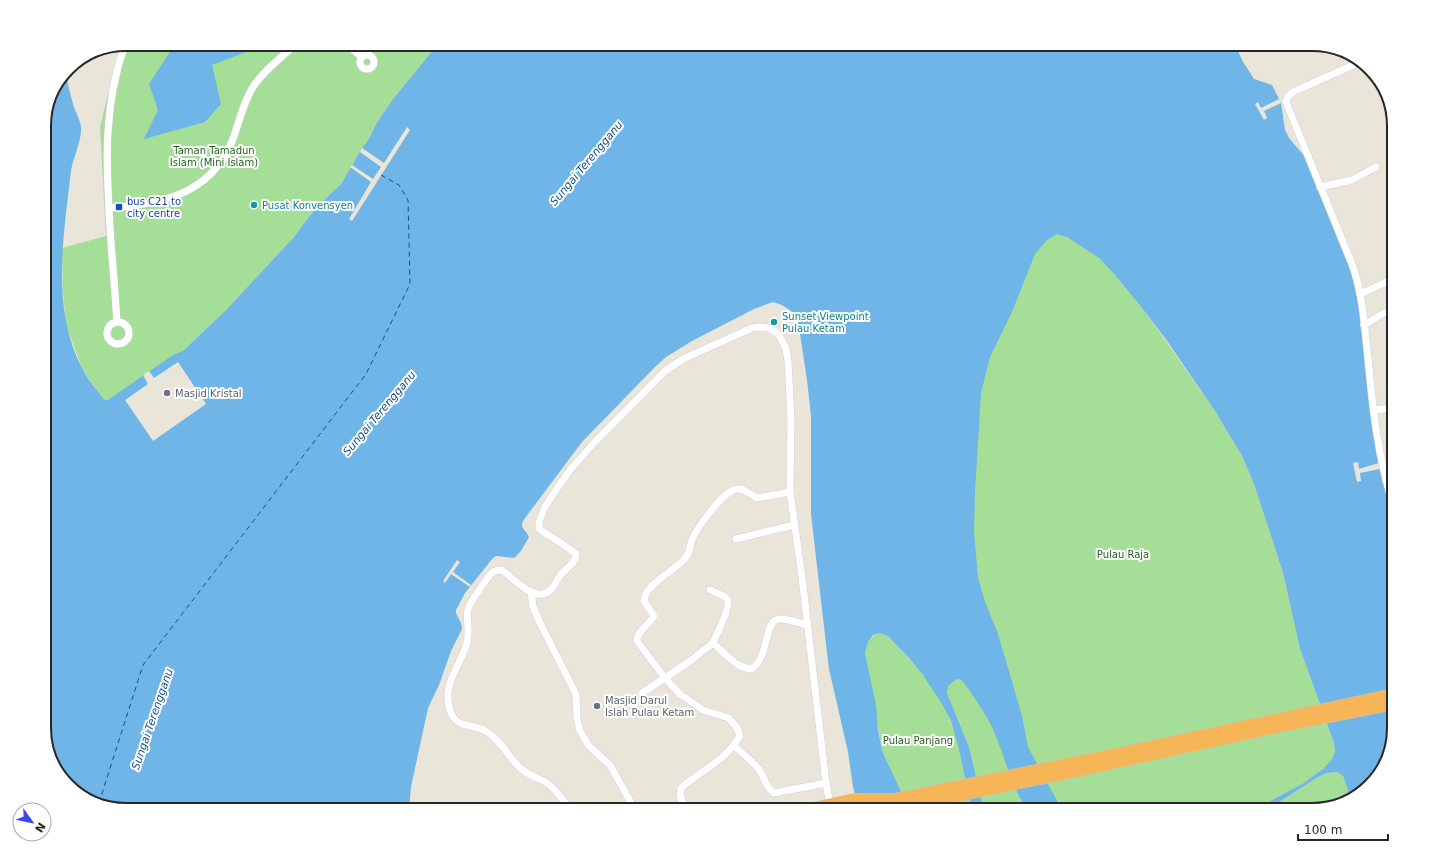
<svg xmlns="http://www.w3.org/2000/svg" width="1438" height="854" viewBox="0 0 1438 854" font-family="'DejaVu Sans',sans-serif">
  <rect width="100%" height="100%" fill="#e9e5d9"/>
  <g fill="#a4de97">
    <path d="M126 44H438L393 99 376 124 369 139 362 148 341 184 315 209 293 238 227 309 183 351 217 405 105 400 97 391 82 368 66 325 63 291 62 248 106 236 100 127 120 45Z"/>
    <path d="M986 178 1099 258 1115 275 1146 313 1215 411 1242 456 1254 484 1283 573 1300 649 1334 743 1335 752 1332 759 1323 769 1302 784 1253 810H1062L1060 806 1019 799 1026 810H984L969 747 947 693 859 335Z"/>
    <path d="M880 633C890 634 898 647 905 654 923 674 940 695 950 720 962 748 966 780 972 810H910L887 763 882 750 865 653C868 641 868 637 880 633Z"/>
    <path d="M1337 772 1343 776 1351 800 1312 810H1267L1318 777 1327 773Z"/>
  </g>
  <g fill="#6fb5e8">
    <path d="M175 44H251L246 52 212 65 221 104 205 122 144 139 158 110 149 84Z"/>
    <path d="M438 44H1235L1242 60 1254 79 1272 85 1281 103 1285 130 1289 138 1305 157 1352 268 1358 299 1365 356 1394 509V728L1383 769 1353 799 1351 800 1343 776 1337 772 1327 773 1318 777 1267 810H1253L1302 784 1323 769 1332 759 1335 752 1334 743 1300 649 1283 573 1254 484 1242 456 1215 411 1167 341 1146 313 1115 275 1099 258 1067 237 1057 234 1047 240 1035 254 1012 312 990 357 981 393 975 492 974 531 978 578 985 602 997 631 1006 661 1022 716 1028 747 1062 810H1026C1011 784 1004 754 992 727 984 711 974 697 964 683L960 679 955 680 948 686 947 693 969 747 984 810H972L958 745 951 721 942 704 923 675 908 657 888 636 880 633 873 635 868 642 865 653 876 705 878 730 882 750 887 762 910 810H859L853 787 848 752 829 669 826 644 811 514V416L807 380 798 321 791 311 782 305 773 302 767 304 754 309 692 341 666 357 655 367 582 442 525 518C518 528 525 528 529 537L521 551 514 558 496 556 493 558 465 593 456 610V613L461 623 462 629 451 651 439 685 428 708 411 787 409 810H126L85 799 58 773 44 733V121L52 90 66 71C67 82 70 93 73 104 75 111 80 119 81 127 82 141 73 157 71 171 62 249 46 337 105 400H108L173 355 183 351 227 309 293 238 315 209 341 184 362 148 369 139 376 124 393 99Z"/>
  </g>
  <g fill="#e9e5d9">
    <path d="M1279 99 1281 103 1264 111 1267 118 1264 120 1255 104 1258 102 1261 108Z"/>
    <path d="M407 127 410 130 352 221 349 219 371 182 350 167 352 165 373 179 381 167 360 152 362 148 384 163Z"/>
    <path d="M178 362 206 404 153 441 125 400 148 384 143 375 149 371 154 378Z"/>
    <path d="M1358 462 1359 469 1379 463 1380 469 1360 473 1361 481 1357 482 1353 463Z"/>
    <path d="M457 560 460 562 453 572 471 585 470 587 451 574 445 583 443 581Z"/>
  </g>
  <g fill="none" stroke-linecap="round" stroke-linejoin="round">
    <path stroke="#13518f" stroke-width="1" stroke-dasharray="5 4" stroke-linecap="butt" d="M99 803 143 665 366 374 410 284 408 200 399 185 381 175"/>
    <defs>
      <g id="minor">
        <path d="M346 44 362 57"/>
        <circle cx="367" cy="62" r="7"/>
        <path d="M1360 62 1293 92 1288 96 1286 102 1352 264C1362 291 1364 320 1367 348 1372 400 1377 457 1394 507"/>
        <path d="M1320 187 1352 180 1376 167"/>
        <path d="M109 208C159 204 208 196 231 144 239 125 242 104 253 87 263 71 282 57 296 44"/>
        <path d="M1390 235 1394 234"/>
        <path d="M1360 294 1393 279"/>
        <circle cx="118" cy="333" r="11"/>
        <path d="M117 322C115 290 112 259 110 227 106 162 103 107 125 44"/>
        <path d="M1364 325 1384 313 1394 315"/>
        <path d="M1374 410 1394 408"/>
        <path d="M1386 480 1394 477"/>
        <path d="M736 539 794 525"/>
        <path d="M710 590C715 592 724 595 727 599 732 606 716 635 713 643 723 652 736 668 751 669 770 658 763 621 779 619 787 618 798 623 807 625"/>
        <path d="M531 592 533 607 540 623 576 694 577 719 580 731 589 746 610 765 635 810"/>
        <path d="M642 693 665 678 637 641C636 631 650 624 654 616L644 601C644 584 677 570 686 557 690 552 690 545 692 540 697 527 721 496 733 490 736 489 739 489 742 489L757 498 790 492"/>
        <path d="M734 746C743 754 753 761 760 771 765 779 766 788 774 793L826 783"/>
        <path d="M570 810C563 801 557 790 547 783 538 778 528 775 520 768 508 756 499 738 484 730 474 725 457 727 452 715 439 686 460 668 467 643 470 632 466 620 468 609 469 604 489 575 493 572 496 570 498 570 502 570 513 578 535 603 549 591 555 587 557 578 562 573 567 568 577 562 576 554L561 543 542 531 539 528V522L545 507 556 490 570 470 593 444 665 371 683 359 752 328 760 327 768 328 774 331 779 335 786 349 788 361 791 419 790 492 802 577 826 783 831 810"/>
        <path d="M626 810 635 809"/>
        <path d="M682 810 684 806 680 795 681 788C702 770 725 761 740 736L737 728 729 718 703 710 680 694 665 678 690 661 713 643"/>
      </g>
      <g id="highway">
        <path d="M842 810 1120 753 1394 694"/>
        <path d="M886 810 1064 774 1283 726 1394 704"/>
      </g>
    </defs>
    <use href="#minor" stroke="#cecfe0" stroke-width="8"/>
    <use href="#highway" stroke="#c7c7c7" stroke-width="12"/>
    <use href="#minor" stroke="#fff" stroke-width="7"/>
    <use href="#highway" stroke="#f6b557" stroke-width="11"/>
    <defs>
      <path id="highway-bridge" d="M804 810 855 799H897"/>
    </defs>
    <use href="#highway-bridge" stroke="#c7c7c7" stroke-width="12" stroke-linecap="butt"/>
    <use href="#highway-bridge" stroke="#f6b557" stroke-width="11"/>
  </g>
  <g fill="#0f9aa8" stroke="#fff" stroke-width="1.5">
    <circle cx="254" cy="205" r="4"/>
    <circle cx="774" cy="322" r="4"/>
  </g>
  <rect fill="#1a4fb4" stroke="#fff" stroke-width="1.5" x="115" y="203" width="8" height="8" rx="2"/>
  <g fill="#6b7280" stroke="#fff" stroke-width="1.5">
    <circle cx="167" cy="393" r="4"/>
    <circle cx="597" cy="706" r="4"/>
  </g>
  <g text-anchor="middle" stroke-width="4" stroke-linejoin="round" paint-order="stroke">
    <g font-size="10" fill="#205f1c" stroke="#fff">
      <text x="214" y="154">Taman Tamadun<tspan x="214" dy="12">Islam (Mini Islam)</tspan></text>
      <text x="1123" y="558">Pulau Raja</text>
      <text x="918" y="744">Pulau Panjang</text>
    </g>
    <g font-size="10" fill="#164399" stroke="#fff" text-anchor="start">
      <text x="127" y="205">bus C21 to<tspan x="127" dy="12">city centre</tspan></text>
    </g>
    <g font-size="10" fill="#0d838f" stroke="#fff" text-anchor="start">
      <text x="262" y="209">Pusat Konvensyen</text>
      <text x="782" y="320">Sunset Viewpoint<tspan x="782" dy="12">Pulau Ketam</tspan></text>
    </g>
    <g font-size="10" fill="#5b616d" stroke="#fff" text-anchor="start">
      <text x="175" y="397">Masjid Kristal</text>
      <text x="605" y="704">Masjid Darul<tspan x="605" dy="12">Islah Pulau Ketam</tspan></text>
    </g>
    <g font-size="11" font-style="italic" fill="#13518f" stroke="#fff">
      <text transform="translate(586 163) rotate(-50)" y="4">Sungai Terengganu</text>
      <text transform="translate(379 413) rotate(-50)" y="4">Sungai Terengganu</text>
      <text transform="translate(152 719) rotate(-71)" y="4">Sungai Terengganu</text>
    </g>
  </g>
  <path d="M0 0H1438V854H0ZM126 51H1312A75 75 0 0 1 1387 126V728A75 75 0 0 1 1312 803H126A75 75 0 0 1 51 728V126A75 75 0 0 1 126 51Z" fill="#fff" fill-rule="evenodd"/>
  <path fill="none" stroke="#272727" stroke-width="2" d="M126 51H1312A75 75 0 0 1 1387 126V728A75 75 0 0 1 1312 803H126A75 75 0 0 1 51 728V126A75 75 0 0 1 126 51Z"/>
  <g transform="translate(32 822) rotate(123)"><circle r="19" fill="#ffffff" stroke="#a9a9a9"/>
  <path d="M0-3L7 15L0 10L-7 15Z" fill="#3f44f0"/>
  <text y="-6" font-size="11" font-weight="bold" text-anchor="middle" fill="#272727">N</text>
  </g>
  <path d="M1298 834v6h90v-6" fill="none" stroke="#272727" stroke-width="2"/>
  <text x="1304" y="834" font-size="12" fill="#272727" stroke="#ffffff" stroke-width="3" paint-order="stroke">100 m</text>
</svg>
